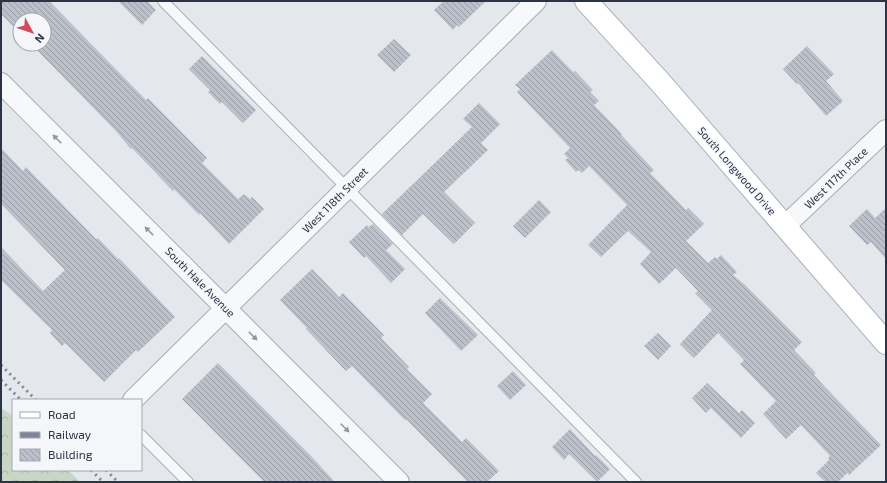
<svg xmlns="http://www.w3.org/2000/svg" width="887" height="483" viewBox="0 0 887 483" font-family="'Exo 2',sans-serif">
  <defs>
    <pattern id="forest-crowns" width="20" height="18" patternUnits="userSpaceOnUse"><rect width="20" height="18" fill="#c9d6c5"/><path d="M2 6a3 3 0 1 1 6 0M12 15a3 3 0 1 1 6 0" fill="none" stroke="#adb8ab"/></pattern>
    <pattern id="building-back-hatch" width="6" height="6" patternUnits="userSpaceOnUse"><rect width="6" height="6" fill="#bbc0ca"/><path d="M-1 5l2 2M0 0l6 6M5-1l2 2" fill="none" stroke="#989da6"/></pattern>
  </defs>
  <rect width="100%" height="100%" fill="#e4e7ec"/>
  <path fill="url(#forest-crowns)" d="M1 408 13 416V470H68L80 482H1Z"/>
  <g fill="url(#building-back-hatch)">
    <path d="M1 1H49L146 100 148 98 207 158 202 163 238 199 244 194 250 199 252 197 264 209 229 244 200 213 199 215 174 189 173 191 132 148 131 149 115 130 31 44H44V20H20V33L1 14Z"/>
    <path d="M118 1H147L156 10 142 25Z"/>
    <path d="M444 1H486L459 27 457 25 453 30 434 10Z"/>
    <path d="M394 39 411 55 394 72 377 55Z"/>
    <path d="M807 46 834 74 826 81 843 101 826 116 798 83 797 84 783 69Z"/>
    <path d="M552 50 573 72 575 71 593 90 590 92 599 101 594 105 622 134 621 135 654 170 650 173 686 210 688 208 704 224 686 241 708 263 715 257 717 259 721 255 737 272 733 275 744 284 802 342 794 350 816 373 814 375 824 386 881 445 849 475 847 473 838 482H825L816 473 829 460 828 459 830 456 801 425 786 439 763 414 776 401 740 364 744 360 718 333 694 358 680 344 712 310 695 293 698 291 676 268 659 284 640 264 651 252 628 231 601 257 588 245 627 205 589 166 582 173 578 170 576 172 565 160 568 158 564 154 570 148 517 92 520 89 515 85Z"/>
    <path d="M202 56 256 110 243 123 222 102 220 104 208 92 210 90 189 69Z"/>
    <path d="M479 103 500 124 481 143 488 150 444 192 475 223 454 244 423 214 402 235 382 214 472 127 463 119Z"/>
    <path d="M1 148 23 171 26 167 96 239 98 238 118 259 119 258 175 317 138 352 136 350 104 382 65 343 62 346 50 333 52 330 1 280V247L43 291 65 270 1 204Z"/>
    <path d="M539 200 551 212 525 238 513 226Z"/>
    <path d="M886 208V259L871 242 867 245 849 226 867 209 875 218Z"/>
    <path d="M373 224 393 244 386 250 405 269 391 283 366 256 364 258 349 242 367 225 369 227Z"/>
    <path d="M312 269 339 297 343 293 384 335 381 338 409 367 407 369 432 394 423 403 462 442 466 438 499 471 487 482H468L406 419 405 420 398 413 352 366 346 371 306 329 307 328 280 300Z"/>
    <path d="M440 298 478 335 461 351 425 313Z"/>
    <path d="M658 333 671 346 658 360 644 346Z"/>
    <path d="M218 363 310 455 335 482H264L198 415 182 399Z"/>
    <path d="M513 371 526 385 510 400 497 386Z"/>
    <path d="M707 383 739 413 742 410 755 423 741 438 711 408 706 413 692 398Z"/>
    <path d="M570 429 595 456 596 455 610 469 597 482 569 454 564 460 552 447Z"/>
  </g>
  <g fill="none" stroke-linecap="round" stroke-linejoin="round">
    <defs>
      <g id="lane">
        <path d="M163 1 636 482"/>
        <path d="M141 435 188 482"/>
      </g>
      <g id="street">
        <path d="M1 83 399 482"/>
        <path d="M785 226 886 130"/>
        <path d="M133 400 536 1"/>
      </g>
      <path id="secondary" d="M586 1 660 82 886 343"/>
    </defs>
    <use href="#lane" stroke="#a9aeb7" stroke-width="12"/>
    <use href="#street" stroke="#a9aeb7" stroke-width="22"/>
    <use href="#secondary" stroke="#a9aeb7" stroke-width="24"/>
    <use href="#lane" stroke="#f7f8fa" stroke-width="10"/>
    <use href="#street" stroke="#f7f8fa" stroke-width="20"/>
    <use href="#secondary" stroke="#fff" stroke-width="22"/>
    <g stroke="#7d8696" stroke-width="3" stroke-dasharray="2 4" stroke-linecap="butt">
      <path d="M1 365 36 400"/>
      <path d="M1 380 21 400"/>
      <path d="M91 470 103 482"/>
      <path d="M106 470 118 482"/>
    </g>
  </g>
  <defs><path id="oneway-solid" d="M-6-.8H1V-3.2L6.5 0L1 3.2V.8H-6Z"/></defs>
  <g fill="#9196a0">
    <use href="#oneway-solid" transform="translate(57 139) rotate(-135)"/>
    <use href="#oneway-solid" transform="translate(149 231) rotate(-135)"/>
    <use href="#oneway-solid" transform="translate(253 336) rotate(45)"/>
    <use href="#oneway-solid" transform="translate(345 428) rotate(45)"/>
  </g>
  <g text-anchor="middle" stroke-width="3" stroke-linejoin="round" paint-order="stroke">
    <g font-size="11" fill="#2b3445" stroke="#f4f6f9">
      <text transform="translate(737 171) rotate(49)" y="4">South Longwood Drive</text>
      <text transform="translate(836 178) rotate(-44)" y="4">West 117th Place</text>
      <text transform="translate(335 200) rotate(-45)" y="4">West 118th Street</text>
      <text transform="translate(200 282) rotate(45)" y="4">South Hale Avenue</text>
    </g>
  </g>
  <rect width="887" height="483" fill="none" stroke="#2b3445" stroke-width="4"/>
  <rect x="12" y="399" width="130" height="72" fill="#f4f6f9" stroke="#a4a8b1"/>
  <rect x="20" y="412" width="20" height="6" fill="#ffffff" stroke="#a4a8b1"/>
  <text x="48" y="419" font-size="12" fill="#2b3445">Road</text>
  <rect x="20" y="432" width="20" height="6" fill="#7d8696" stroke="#a4a8b1"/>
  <text x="48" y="439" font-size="12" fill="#2b3445">Railway</text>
  <rect x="20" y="449" width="20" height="12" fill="url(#building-back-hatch)" stroke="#a4a8b1"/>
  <text x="48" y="459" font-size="12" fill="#2b3445">Building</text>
  <g transform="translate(32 32) rotate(130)"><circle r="19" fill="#f4f6f9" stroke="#a4a8b1"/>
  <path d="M0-3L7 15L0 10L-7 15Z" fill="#d1495b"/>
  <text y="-6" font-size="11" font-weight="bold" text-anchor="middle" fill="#2b3445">N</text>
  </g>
</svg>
